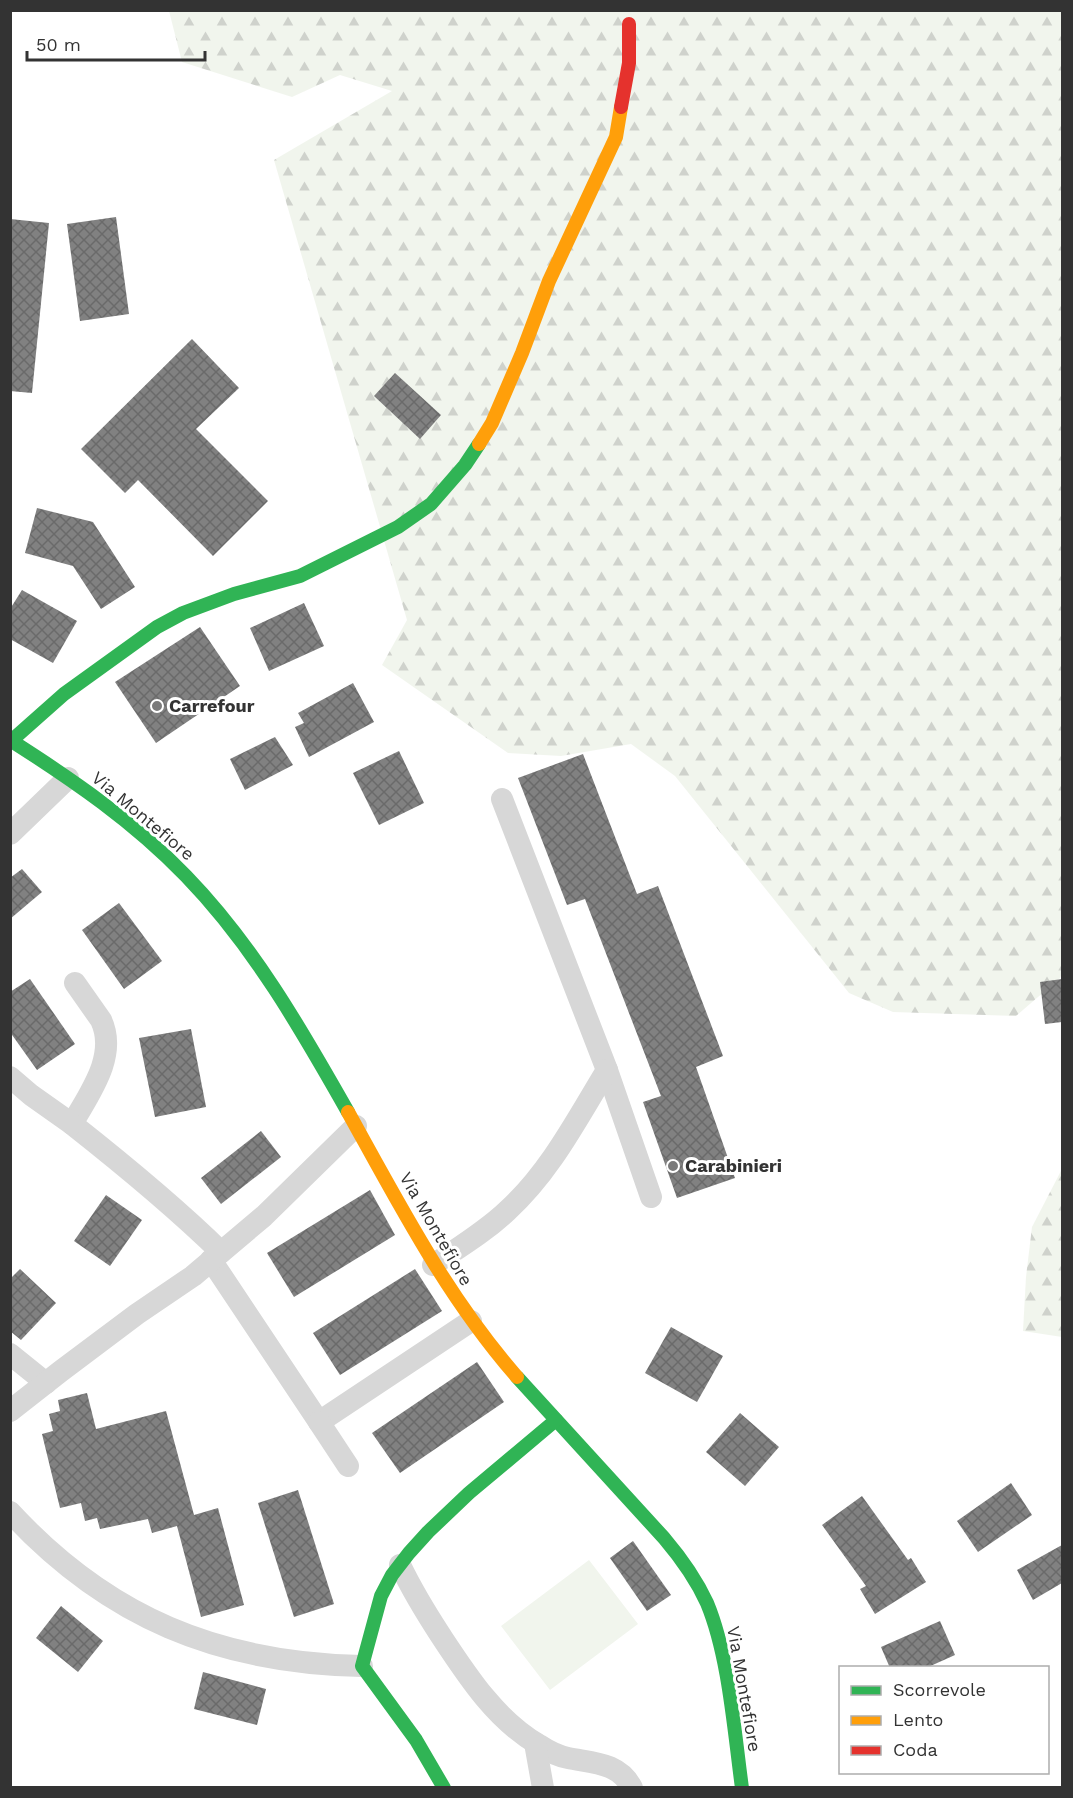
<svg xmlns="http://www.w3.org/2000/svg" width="1073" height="1798" viewBox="0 0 1073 1798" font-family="'Work Sans',sans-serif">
  <defs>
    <pattern id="forest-firs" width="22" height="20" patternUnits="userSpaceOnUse" patternTransform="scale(1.5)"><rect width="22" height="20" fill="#f1f5ed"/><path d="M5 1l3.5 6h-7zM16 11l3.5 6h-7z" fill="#cfd2cc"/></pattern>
    <pattern id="building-cross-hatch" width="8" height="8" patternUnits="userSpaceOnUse" patternTransform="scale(1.5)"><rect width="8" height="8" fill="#818181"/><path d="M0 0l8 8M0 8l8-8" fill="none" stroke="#6a6a6a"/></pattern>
  </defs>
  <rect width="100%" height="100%" fill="#fff"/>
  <g fill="url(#forest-firs)">
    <path d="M169 11H1062V973L1060 978 1016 1016 893 1012 849 993 675 776 631 744 561 756 508 753 382 665 407 620 274 160 392 91 340 75 292 97 182 62Z"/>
    <path d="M1062 1169V1337L1023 1331 1026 1277 1032 1227Z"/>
  </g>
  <path fill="#f1f5ed" d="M589 1560 638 1624 550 1690 501 1626Z"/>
  <g fill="url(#building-cross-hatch)">
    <path d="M116 217 129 314 80 321 67 224Z"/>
    <path d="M10 219 49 223 32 393 10 391Z"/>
    <path d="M192 339 239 388 196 429 268 501 213 556 138 480 125 493 81 449Z"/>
    <path d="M395 373 441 415 420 439 374 396Z"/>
    <path d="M37 508 93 522 135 587 101 609 73 566 25 553Z"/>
    <path d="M22 590 77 621 53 663 10 639V609Z"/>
    <path d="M304 603 324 646 269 671 250 628Z"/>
    <path d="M200 627 240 686 156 743 115 682Z"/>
    <path d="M353 683 374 722 309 757 295 727 304 723 298 713Z"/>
    <path d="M275 737 293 765 245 790 230 759Z"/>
    <path d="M399 751 424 803 379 825 353 773Z"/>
    <path d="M583 754 637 894 658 886 723 1056 696 1067 735 1178 677 1198 643 1102 661 1096 585 899 567 905 518 778Z"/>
    <path d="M22 869 42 892 10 919V878Z"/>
    <path d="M119 903 162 961 124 989 82 930Z"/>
    <path d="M30 979 75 1044 37 1070 10 1032V992Z"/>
    <path d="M1062 979V1022L1045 1024 1040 982Z"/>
    <path d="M191 1029 206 1107 155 1117 139 1038Z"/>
    <path d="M261 1131 281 1157 221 1204 201 1178Z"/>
    <path d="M370 1190 395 1235 294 1297 267 1253Z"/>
    <path d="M106 1195 142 1220 110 1266 74 1241Z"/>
    <path d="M20 1269 56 1303 21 1340 10 1331V1279Z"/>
    <path d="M415 1269 442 1311 340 1375 313 1333Z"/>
    <path d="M671 1327 723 1356 697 1402 645 1373Z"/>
    <path d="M477 1362 504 1402 400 1473 372 1433Z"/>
    <path d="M87 1393 96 1429 166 1411 194 1515 218 1508 244 1605 201 1617 177 1526 152 1533 148 1519 100 1529 97 1518 85 1521 81 1503 60 1508 42 1434 53 1431 49 1414 60 1411 58 1400Z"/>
    <path d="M740 1413 779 1447 745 1486 706 1452Z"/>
    <path d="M1011 1483 1032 1515 978 1552 957 1521Z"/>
    <path d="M298 1490 334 1604 294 1617 258 1503Z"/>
    <path d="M862 1496 908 1560 911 1558 926 1582 875 1614 860 1589 866 1586 822 1525Z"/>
    <path d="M633 1541 671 1595 647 1611 610 1558Z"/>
    <path d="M1062 1545V1583L1033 1600 1017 1570Z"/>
    <path d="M61 1606 103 1641 78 1672 36 1638Z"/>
    <path d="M940 1621 955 1655 926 1668H890L881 1647Z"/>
    <path d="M203 1672 266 1689 257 1725 194 1709Z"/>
  </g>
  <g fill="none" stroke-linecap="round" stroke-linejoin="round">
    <g stroke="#d7d7d7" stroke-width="22">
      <path d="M502 799 607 1070 651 1197"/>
      <path d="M10 834 68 778"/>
      <path d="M75 983 101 1020C118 1056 89 1094 72 1124 124 1165 174 1206 221 1252"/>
      <path d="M10 1077 31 1095 72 1124"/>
      <path d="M211 1260 319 1422 471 1321"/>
      <path d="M433 1265C458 1248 485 1232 507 1211 550 1172 577 1119 607 1070"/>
      <path d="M10 1354 46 1383"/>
      <path d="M10 1411 61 1371 137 1314 193 1276 264 1216 356 1126"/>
      <path d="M319 1422 348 1466"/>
      <path d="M10 1512C108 1618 219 1663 362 1666"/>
      <path d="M400 1565C412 1590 426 1613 441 1636 468 1677 496 1720 539 1745 548 1751 558 1756 568 1758 592 1763 619 1762 632 1788"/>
      <path d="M535 1743 543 1788"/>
    </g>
    <g stroke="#30b455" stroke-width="14">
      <path d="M10 740C73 780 134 822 186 876 253 945 301 1029 348 1112"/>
      <path d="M11 741 64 694 157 627 183 613 234 594 300 576 398 527 431 504 465 465 479 444"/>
      <path d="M517 1377 664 1538C681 1558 696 1579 707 1603 729 1656 734 1730 742 1788"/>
      <path d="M444 1788 416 1740 362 1666 381 1596 392 1575 409 1553 428 1532 469 1493 556 1420"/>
    </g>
    <g stroke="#ff9f0a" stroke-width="14">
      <path d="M479 444 492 423 522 353 549 281 616 137 621 107"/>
      <path d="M348 1112C399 1204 447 1297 517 1377"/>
    </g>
    <path stroke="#e5322d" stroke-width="14" d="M621 107 629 63V24"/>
  </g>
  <g fill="#7a7a7a" stroke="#fff" stroke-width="2">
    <circle cx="157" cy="706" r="6"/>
    <circle cx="673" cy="1166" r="6"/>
  </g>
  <g text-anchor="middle" stroke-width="6" stroke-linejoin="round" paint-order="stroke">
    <g font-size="18" font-weight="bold" fill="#333" stroke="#fff" text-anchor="start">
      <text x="169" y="712">Carrefour</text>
      <text x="685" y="1172">Carabinieri</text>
    </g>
    <g font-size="18" fill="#333" stroke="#fff">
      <text transform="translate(143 816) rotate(40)" y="6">Via Montefiore</text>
      <text transform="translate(436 1229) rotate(60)" y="6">Via Montefiore</text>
      <text transform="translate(744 1689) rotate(80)" y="6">Via Montefiore</text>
    </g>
  </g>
  <rect width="1073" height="1798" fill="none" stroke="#333333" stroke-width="24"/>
  <rect x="839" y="1666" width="210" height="108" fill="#ffffff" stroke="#adadad" stroke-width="1.5"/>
  <rect x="851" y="1686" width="30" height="9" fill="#30b455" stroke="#adadad" stroke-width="1.5"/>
  <text x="893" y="1696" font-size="18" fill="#333333">Scorrevole</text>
  <rect x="851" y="1716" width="30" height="9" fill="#ff9f0a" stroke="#adadad" stroke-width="1.5"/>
  <text x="893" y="1726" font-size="18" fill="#333333">Lento</text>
  <rect x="851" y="1746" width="30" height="9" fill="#e5322d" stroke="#adadad" stroke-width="1.5"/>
  <text x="893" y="1756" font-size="18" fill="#333333">Coda</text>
  <path d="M27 51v9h178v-9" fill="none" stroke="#333333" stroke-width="3"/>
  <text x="36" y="51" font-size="18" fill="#333333" stroke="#ffffff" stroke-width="4.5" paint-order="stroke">50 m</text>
</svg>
